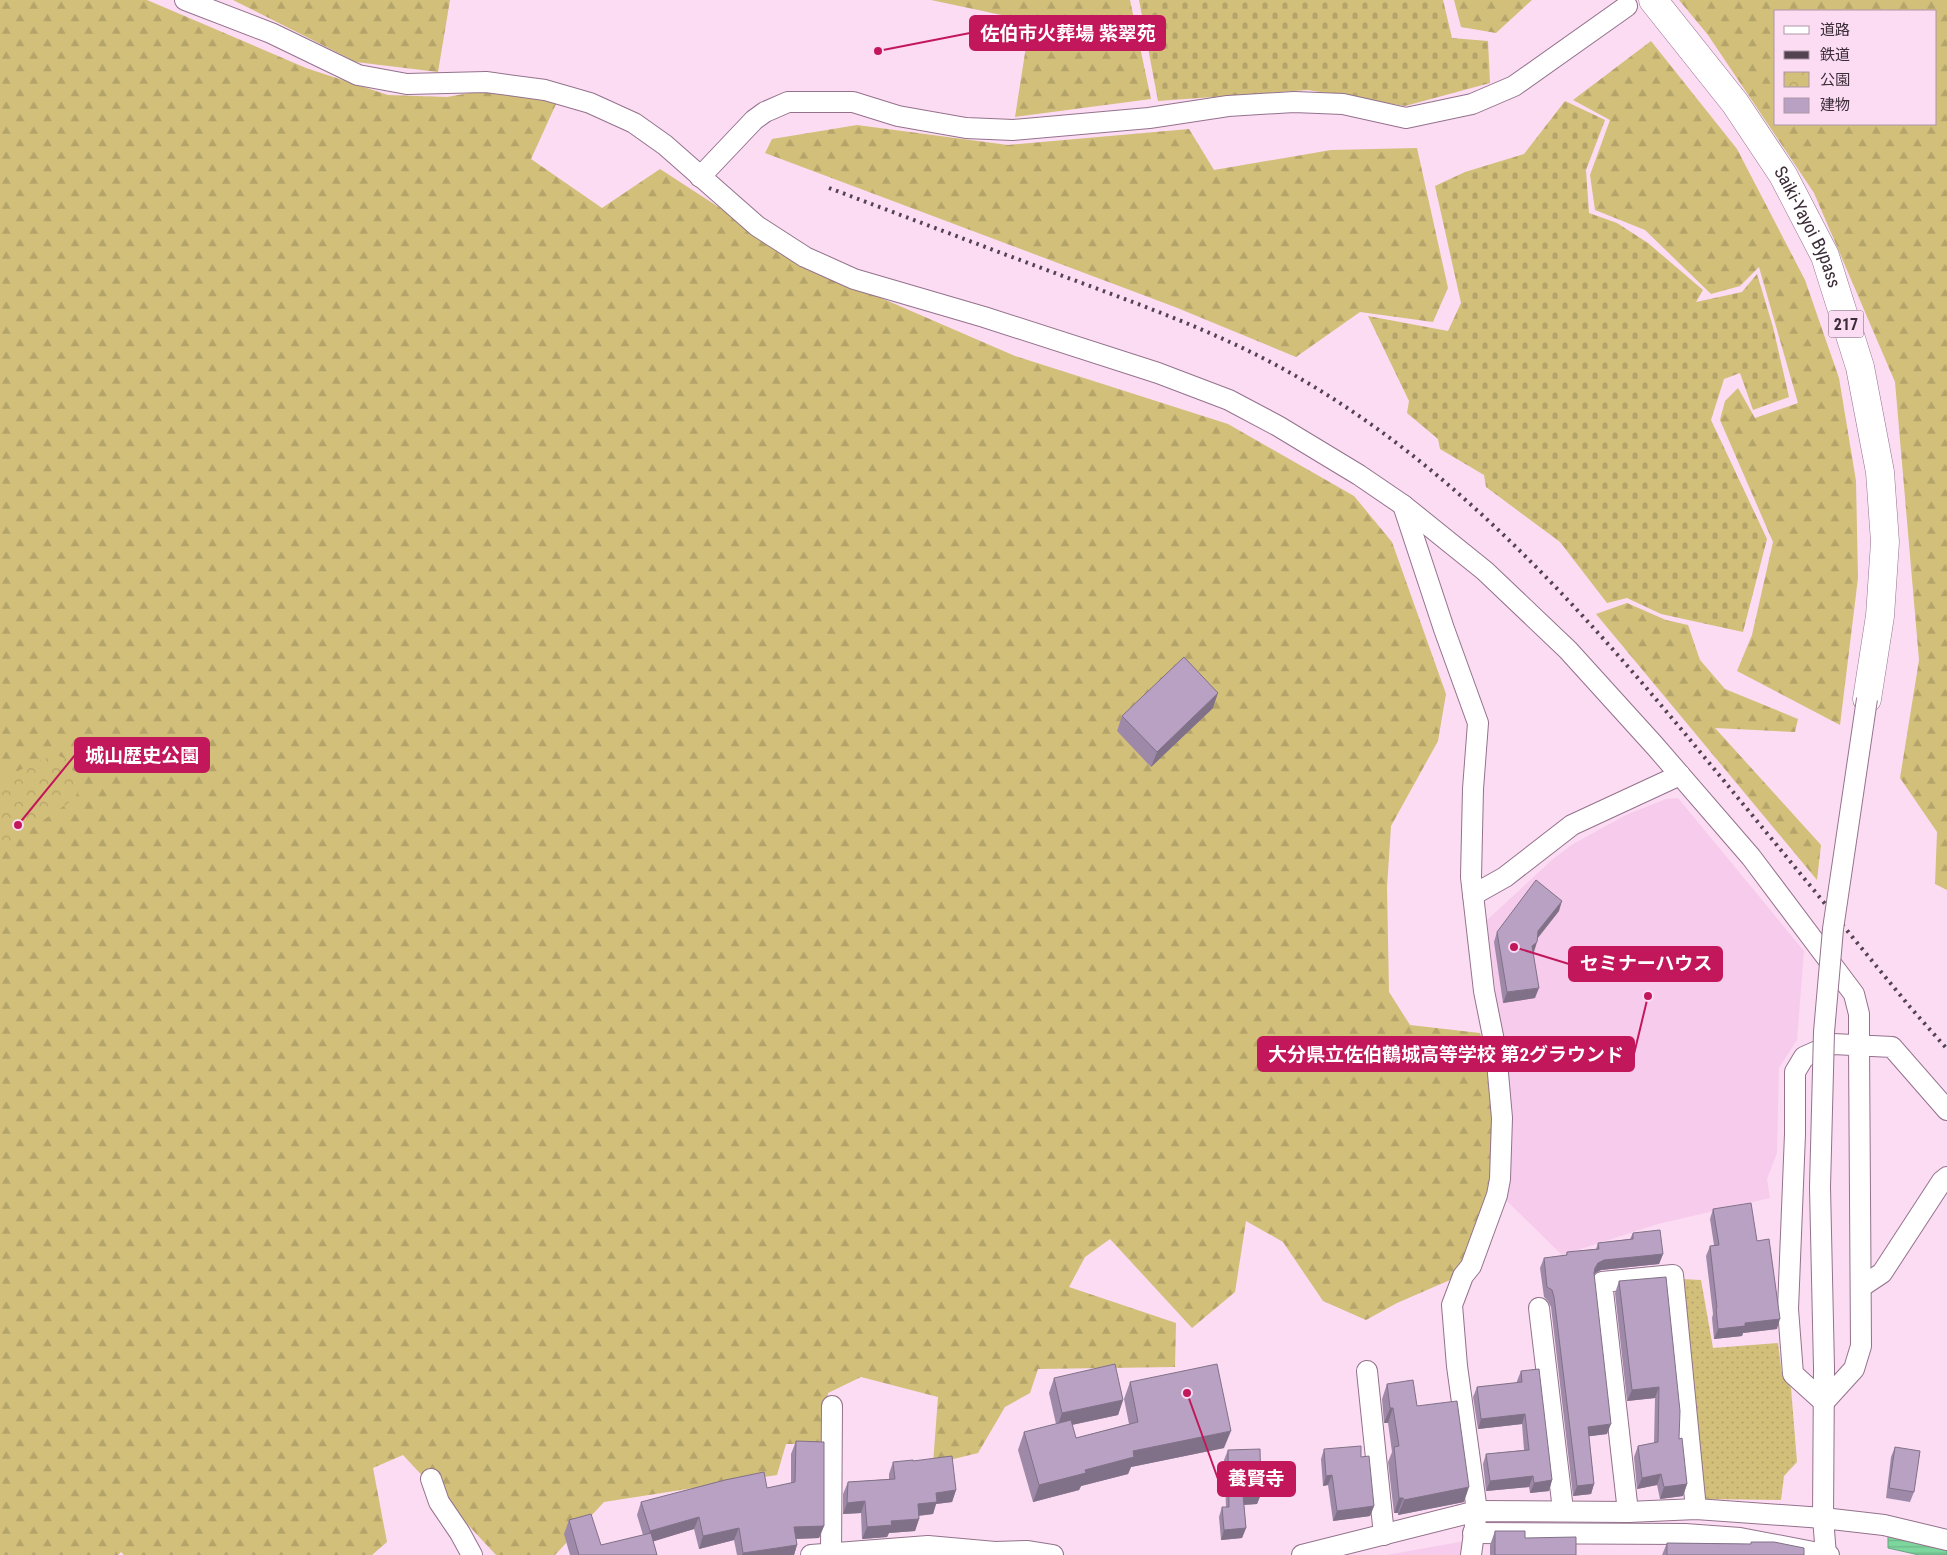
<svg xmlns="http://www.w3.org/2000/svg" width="1947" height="1555" viewBox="0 0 1947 1555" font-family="'Roboto Condensed','Noto Sans JP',sans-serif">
  <defs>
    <pattern id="grass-dots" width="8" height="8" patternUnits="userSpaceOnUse" patternTransform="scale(1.25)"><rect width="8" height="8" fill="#d2bf7a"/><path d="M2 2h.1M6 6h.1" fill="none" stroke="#b5a46a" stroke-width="1.8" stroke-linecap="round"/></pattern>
    <pattern id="forest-firs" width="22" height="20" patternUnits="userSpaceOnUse" patternTransform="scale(1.25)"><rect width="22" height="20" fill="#d2bf7a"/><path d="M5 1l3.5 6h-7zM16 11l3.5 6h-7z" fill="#b5a46a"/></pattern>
    <pattern id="cemetery-stones" width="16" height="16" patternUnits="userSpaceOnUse" patternTransform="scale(1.25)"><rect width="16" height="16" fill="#d2bf7a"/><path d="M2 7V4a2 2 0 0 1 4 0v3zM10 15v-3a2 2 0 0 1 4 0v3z" fill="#b5a46a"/></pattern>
    <pattern id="park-crowns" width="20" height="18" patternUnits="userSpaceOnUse" patternTransform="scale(1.25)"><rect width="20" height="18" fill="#d2bf7a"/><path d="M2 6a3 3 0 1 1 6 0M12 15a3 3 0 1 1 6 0" fill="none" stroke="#b5a46a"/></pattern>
    <pattern id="water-rules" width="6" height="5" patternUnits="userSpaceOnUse" patternTransform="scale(1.25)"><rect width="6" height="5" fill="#7dd69d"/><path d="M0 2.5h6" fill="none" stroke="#6db888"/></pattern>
  </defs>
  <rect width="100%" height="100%" fill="#fbdcf3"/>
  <g fill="#f7cbec">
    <path d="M1678 798 1804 951 1797 1040 1779 1068 1777 1153 1767 1179 1770 1198 1658 1224 1562 1255 1506 1200 1511 1137 1503 1055 1487 920 1553 859 1573 844 1626 815 1666 799Z"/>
    <path d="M1465 1541 1464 1555H1387Z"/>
  </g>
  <path fill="url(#grass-dots)" d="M1681 1279 1701 1280 1713 1348 1778 1343 1782 1375 1791 1388 1797 1462 1784 1476 1781 1500 1703 1499Z"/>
  <g fill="url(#forest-firs)" fill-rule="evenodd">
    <path d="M0 0H147L306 68 388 95 447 97 486 90 557 102 531 159 602 208 660 169 754 230 865 291 1015 356 1228 424 1354 496 1392 542 1446 694 1438 741 1391 826 1387 887 1389 992 1410 1025 1480 1033 1493 1078 1492 1184 1471 1248 1450 1280 1397 1303 1366 1320 1323 1301 1283 1242 1246 1221 1235 1292 1192 1328 1110 1239 1085 1257 1069 1287 1176 1323 1175 1367 1038 1369 1030 1393 1005 1407 978 1453 933 1464 938 1397 861 1377 828 1393 824 1444H786L777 1475 604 1502 555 1555H496L403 1455 373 1468 387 1542 372 1555H124L121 1552 118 1555H0Z"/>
    <path d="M233 0H450L438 72 356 62Z"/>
    <path d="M931 0H1130L1151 99 1015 117 1030 21Z"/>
    <path d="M1454 0H1532L1496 33 1461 27Z"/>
    <path d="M1679 0H1947V890L1935 884 1937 832 1900 778 1919 660 1895 382 1814 193 1708 35ZM1776 11H1936V124H1776Z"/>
    <path d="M1651 41 1737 149 1805 280 1839 378 1856 481 1858 578 1840 725 1737 671 1752 635 1773 542 1720 420 1725 401 1738 388 1755 418 1798 403 1759 267 1740 286 1711 294 1645 230 1595 210 1590 175 1610 120 1573 100Z"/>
    <path d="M857 125 1008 145 1189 129 1214 170 1331 150 1417 148 1448 288 1433 322 1360 312 1296 357 1175 307 765 153 772 139Z"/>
    <path d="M1627 603 1666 620 1688 625 1700 660 1725 689 1798 719 1795 732 1715 728 1821 845 1817 880 1596 614Z"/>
  </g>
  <g fill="url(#cemetery-stones)">
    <path d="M1139 0H1443L1452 38 1488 41 1490 83 1405 106 1308 90 1158 101Z"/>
    <path d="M1565 101 1605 120 1586 170 1589 213 1617 223 1648 243 1703 290 1696 302 1742 292 1757 274 1773 327 1789 397 1753 410 1740 373 1724 379 1711 420 1767 539 1743 632 1661 614 1627 598 1607 603 1560 542 1486 487 1484 475 1440 449 1438 439 1407 413 1409 401 1368 316 1448 331 1461 303 1435 186 1465 172 1524 154Z"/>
  </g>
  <path fill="url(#park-crowns)" d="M55 754 66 759 82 786 74 799 0 850V779Z"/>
  <path fill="url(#water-rules)" stroke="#6aa37f" d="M1888 1534 1947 1546V1555H1919L1888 1548Z"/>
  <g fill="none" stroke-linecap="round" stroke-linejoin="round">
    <defs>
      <g id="minor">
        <path d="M185 0 271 33 358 75 407 84 486 82 545 90 590 103 634 123 665 145 757 226 805 257 854 279 984 317 1158 373 1229 400 1278 426 1359 475 1403 505 1485 571 1568 650 1655 746 1751 857 1854 994 1859 1014V1045L1861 1346 1854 1369 1824 1402 1793 1374 1788 1309 1795 1134V1072L1804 1057 1833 1044 1892 1047 1947 1110"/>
        <path d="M700 177 754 120 765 112 788 102H853L898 116 966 128 1013 130 1149 118 1228 106 1294 102 1343 104 1406 118 1472 104 1514 86 1627 6"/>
        <path d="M1403 505 1444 629 1478 723 1473 789 1471 877 1484 991 1496 1051 1502 1118 1500 1179 1497 1195 1471 1266 1463 1276 1452 1305 1457 1366 1477 1511 1471 1555"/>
        <path d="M1473 895 1505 877 1572 825 1680 775"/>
        <path d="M1820 1187 1824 1368 1823 1518 1826 1555"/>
        <path d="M1861 1287 1882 1273 1942 1181 1947 1177"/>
        <path d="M1539 1308 1563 1510"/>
        <path d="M1367 1371 1384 1535"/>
        <path d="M431 1479 439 1502 460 1533 472 1555"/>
        <path d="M1628 1512 1602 1282 1673 1275 1696 1509"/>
        <path d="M1473 1533 1685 1534 1740 1538 1829 1555"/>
        <path d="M831 1553 832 1406"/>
        <path d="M811 1555 928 1546 995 1552 1028 1551 1053 1555"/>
        <path d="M1302 1555 1477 1511 1628 1512 1696 1509 1823 1518 1858 1522 1884 1525 1947 1540"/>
      </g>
      <g id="highway">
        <path id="s1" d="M1653 0 1735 103 1783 175 1825 256 1860 367 1880 472 1885 542 1880 616 1867 699"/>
      </g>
    </defs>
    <use href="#minor" stroke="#94728c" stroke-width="22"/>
    <use href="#highway" stroke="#94728c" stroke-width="29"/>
    <use href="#minor" stroke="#fff" stroke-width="20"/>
    <use href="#highway" stroke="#fff" stroke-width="28"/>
    <path stroke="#53424f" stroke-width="4" stroke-dasharray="2.5 5" stroke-linecap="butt" d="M829 188C909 218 990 249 1071 279 1149 308 1228 336 1301 379 1467 476 1594 623 1715 770 1780 849 1845 928 1910 1007L1947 1049"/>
    <defs>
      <path id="minor-bridge" d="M1820 1187 1824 1032 1833 929 1867 699"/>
    </defs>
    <use href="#minor-bridge" stroke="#94728c" stroke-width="22" stroke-linecap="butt"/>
    <use href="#minor-bridge" stroke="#fff" stroke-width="20"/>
  </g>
  <g fill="#9e8aa8">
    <path d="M1213 708 1151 767 1117 731 1122 716Z"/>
    <path d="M1559 911 1538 938 1533 952 1535 998 1503 1003 1494 942 1497 932Z"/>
    <path d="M1713 1209 1757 1241 1777 1329 1743 1333 1742 1336 1714 1339 1712 1318 1713 1314 1706 1256 1710 1246 1714 1245 1710 1219Z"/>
    <path d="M1633 1233 1663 1254 1659 1264 1601 1270 1594 1274 1607 1434 1589 1436 1594 1484 1591 1494 1573 1496 1551 1307 1548 1301 1544 1297 1540 1268 1544 1258 1566 1255 1567 1252 1596 1249 1598 1243 1630 1239Z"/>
    <path d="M1619 1281 1679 1439 1687 1484 1683 1496 1660 1499 1657 1485 1637 1489 1634 1457 1638 1446 1654 1443 1655 1398 1627 1401 1615 1293Z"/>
    <path d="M1521 1371 1552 1480 1549 1491 1530 1493 1529 1487 1486 1491 1483 1464 1486 1454 1524 1450 1522 1424 1478 1429 1473 1397 1477 1387 1517 1383V1381Z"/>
    <path d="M1054 1378 1123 1400 1118 1415 1072 1425 1076 1438 1129 1424 1124 1399 1130 1382 1224 1448 1131 1467 1128 1474 1081 1486 1079 1490 1033 1502 1018 1450 1024 1432 1056 1424 1049 1393Z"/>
    <path d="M1387 1384 1417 1406 1464 1502 1398 1515V1513H1394L1388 1462 1392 1452 1388 1423H1384L1382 1399Z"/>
    <path d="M796 1441 824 1526 819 1538 796 1539 797 1545 794 1555H737L734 1540 699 1549 694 1529 653 1541 657 1555H570L564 1534 569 1520 601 1545 643 1535 637 1515 641 1502 767 1488 791 1483V1454Z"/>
    <path d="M1895 1447 1914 1492 1910 1502 1886 1498 1891 1457Z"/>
    <path d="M1324 1449 1361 1457 1374 1506 1370 1516 1333 1521 1328 1485 1323 1486 1321 1459Z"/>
    <path d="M1228 1450 1261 1494 1257 1504 1244 1505 1246 1528 1242 1538 1221 1540 1219 1517 1222 1507H1226L1224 1460Z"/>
    <path d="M913 1461 956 1490 952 1502 936 1504 933 1514 919 1516V1519L915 1531 889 1533 887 1537 862 1539 861 1513 843 1514V1494L848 1482 889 1479V1474L893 1462Z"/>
    <path d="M1495 1531 1525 1538 1576 1555H1490V1545Z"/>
    <path d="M1751 1542 1804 1555H1662L1667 1543 1751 1544Z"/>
  </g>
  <g fill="#817188">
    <path d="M1218 693 1213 708 1151 767 1157 752Z"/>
    <path d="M1562 901 1559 911 1535 941 1538 931Z"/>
    <path d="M1537 942 1534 952 1529 956 1532 946Z"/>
    <path d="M1539 988 1535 998 1503 1003 1507 992Z"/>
    <path d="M1663 1254 1659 1264 1601 1270 1595 1273 1591 1278 1595 1268 1598 1263 1604 1260Z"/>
    <path d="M1780 1319 1777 1329 1743 1333 1742 1336 1714 1339 1718 1329 1745 1323Z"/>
    <path d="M1659 1387 1655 1398 1627 1401 1632 1390Z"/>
    <path d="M1123 1400 1118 1415 1057 1428 1062 1413Z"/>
    <path d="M1390 1408H1393L1388 1423H1384Z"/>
    <path d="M1525 1414 1522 1424 1478 1429 1481 1419Z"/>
    <path d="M1611 1424 1607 1434 1584 1437 1588 1427Z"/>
    <path d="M1231 1431 1224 1448 1131 1467 1128 1474 1081 1486 1079 1490 1033 1502 1039 1485 1085 1470 1133 1451Z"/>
    <path d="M1661 1474 1657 1485 1637 1489 1642 1478Z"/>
    <path d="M1332 1475 1328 1485 1323 1486 1326 1476Z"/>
    <path d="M1533 1476 1529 1487 1486 1491 1490 1481Z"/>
    <path d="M1552 1480 1549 1491 1530 1493 1534 1483Z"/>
    <path d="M1594 1484 1591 1494 1573 1496 1577 1486Z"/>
    <path d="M1687 1484 1683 1496 1660 1499 1664 1487Z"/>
    <path d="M1469 1487 1464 1502 1398 1515 1404 1500Z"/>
    <path d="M956 1490 952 1502 936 1504 933 1514 913 1516 918 1504 936 1493Z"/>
    <path d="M1261 1494 1257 1504 1239 1505 1243 1495Z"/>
    <path d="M1399 1498H1403L1398 1513H1394Z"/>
    <path d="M865 1501 861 1513 843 1514 847 1503Z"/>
    <path d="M1374 1506 1370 1516 1333 1521 1337 1511Z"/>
    <path d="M699 1517 694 1529 645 1544 650 1531Z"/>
    <path d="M919 1519 915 1531 889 1533 887 1537 862 1539 867 1527 891 1521Z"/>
    <path d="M824 1526 819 1538 790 1539 794 1527Z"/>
    <path d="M739 1528 734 1540 699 1549 703 1536Z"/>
    <path d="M1246 1528 1242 1538 1221 1540 1224 1530Z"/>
    <path d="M797 1545 794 1555H742L743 1553Z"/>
  </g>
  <g fill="#b8a1c3" stroke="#817188">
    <path d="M1184 657 1218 693 1157 752 1122 716Z"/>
    <path d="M1536 880 1562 901 1538 931 1537 942 1532 946 1539 988 1507 992 1497 932Z"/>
    <path d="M1751 1203 1757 1241 1769 1239 1780 1319 1745 1323V1326L1718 1329 1716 1308H1717L1710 1246 1719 1245 1713 1209Z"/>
    <path d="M1660 1230 1663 1254 1604 1260 1598 1263 1595 1268 1594 1273 1611 1424 1588 1427 1594 1484 1577 1486 1554 1297 1552 1290 1547 1287 1544 1258 1567 1255V1252L1599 1249 1598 1243 1633 1239V1233Z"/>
    <path d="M1666 1277 1680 1411 1679 1439 1682 1438 1687 1484 1664 1487 1661 1474 1642 1478 1638 1446 1658 1442 1659 1387 1632 1390 1619 1281Z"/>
    <path d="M1115 1364 1123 1400 1062 1413 1054 1378Z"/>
    <path d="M1217 1364 1231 1431 1133 1451 1134 1457 1085 1470 1086 1473 1039 1485 1024 1432 1071 1420 1076 1438 1138 1422 1130 1382Z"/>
    <path d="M1539 1369 1552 1480 1534 1483 1533 1476 1490 1481 1486 1454 1529 1450 1525 1414 1481 1419 1477 1387 1522 1382 1521 1371Z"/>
    <path d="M1413 1380 1417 1406 1457 1401 1469 1487 1404 1500 1403 1498H1399L1394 1447 1399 1446 1393 1408H1390L1387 1384Z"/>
    <path d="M796 1441 824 1442V1526L794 1527 797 1545 743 1553 739 1528 703 1536 699 1517 650 1531 641 1502 725 1480 764 1472 767 1488 795 1482Z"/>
    <path d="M1361 1446V1457L1369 1456 1374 1506 1337 1511 1332 1475 1326 1476 1324 1449Z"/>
    <path d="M1895 1447 1920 1451 1914 1492 1889 1488Z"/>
    <path d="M1260 1449 1261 1494 1243 1495 1246 1528 1224 1530 1222 1507H1229L1228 1450Z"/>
    <path d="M952 1456 956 1490 936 1493 937 1502 918 1504 919 1519 891 1521 892 1525 867 1527 865 1501 847 1503 848 1482 895 1479 893 1462 913 1460V1461Z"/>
    <path d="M591 1514 601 1545 651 1533 657 1555H579L569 1520Z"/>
    <path d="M1495 1531H1525V1538L1576 1537V1555H1495Z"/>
    <path d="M1751 1542H1774L1804 1548V1555H1667V1543L1751 1544Z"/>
  </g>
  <g text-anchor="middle" stroke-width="5" stroke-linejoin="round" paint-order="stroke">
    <rect fill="#fbdcf3" stroke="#756270" stroke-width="1" x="1828.5" y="310.5" width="35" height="27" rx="4"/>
    <g font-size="16" font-weight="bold" fill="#3c2d38">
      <text x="1846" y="330">217</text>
    </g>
    <g font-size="18" fill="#3c2d38" stroke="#fbdcf3">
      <text dy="6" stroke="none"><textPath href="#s1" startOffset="276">Saiki-Yayoi Bypass</textPath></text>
    </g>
  </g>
  <path fill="none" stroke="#c2185b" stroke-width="2" d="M878 51L970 33M18 825L75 755M1514 947L1569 964M1648 996L1634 1054M1187 1393L1218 1479"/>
  <g fill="#c2185b" stroke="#fbdcf3" stroke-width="2">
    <circle cx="878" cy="51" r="5"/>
    <circle cx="18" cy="825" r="5"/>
    <circle cx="1514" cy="947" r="5"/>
    <circle cx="1648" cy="996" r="5"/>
    <circle cx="1187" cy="1393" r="5"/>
  </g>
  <g fill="#c2185b" stroke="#c2185b" stroke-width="2">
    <rect x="970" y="16" width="195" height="34" rx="5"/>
    <rect x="75" y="738" width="134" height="34" rx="5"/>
    <rect x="1569" y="947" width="153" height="34" rx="5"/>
    <rect x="1258" y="1037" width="376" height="34" rx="5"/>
    <rect x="1218" y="1462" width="77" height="34" rx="5"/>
  </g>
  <g font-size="19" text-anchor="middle" font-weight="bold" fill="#fff">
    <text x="1068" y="40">佐伯市火葬場 紫翠苑</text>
    <text x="142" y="762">城山歴史公園</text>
    <text x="1646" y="970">セミナーハウス</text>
    <text x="1446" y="1061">大分県立佐伯鶴城高等学校 第2グラウンド</text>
    <text x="1256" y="1485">養賢寺</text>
  </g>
  <rect x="1774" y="10" width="162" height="115" fill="#fbdcf3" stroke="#af96a8"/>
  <rect x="1784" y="26" width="25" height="8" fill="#ffffff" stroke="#af96a8"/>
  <text x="1820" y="35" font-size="15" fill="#3c2d38">道路</text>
  <rect x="1784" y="51" width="25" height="8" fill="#53424f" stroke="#af96a8"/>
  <text x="1820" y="60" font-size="15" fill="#3c2d38">鉄道</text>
  <rect x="1784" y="72" width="25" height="15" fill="url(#park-crowns)" stroke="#af96a8"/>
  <text x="1820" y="85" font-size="15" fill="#3c2d38">公園</text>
  <rect x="1784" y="98" width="25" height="15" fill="#b8a1c3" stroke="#af96a8"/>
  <text x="1820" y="110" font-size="15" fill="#3c2d38">建物</text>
</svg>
